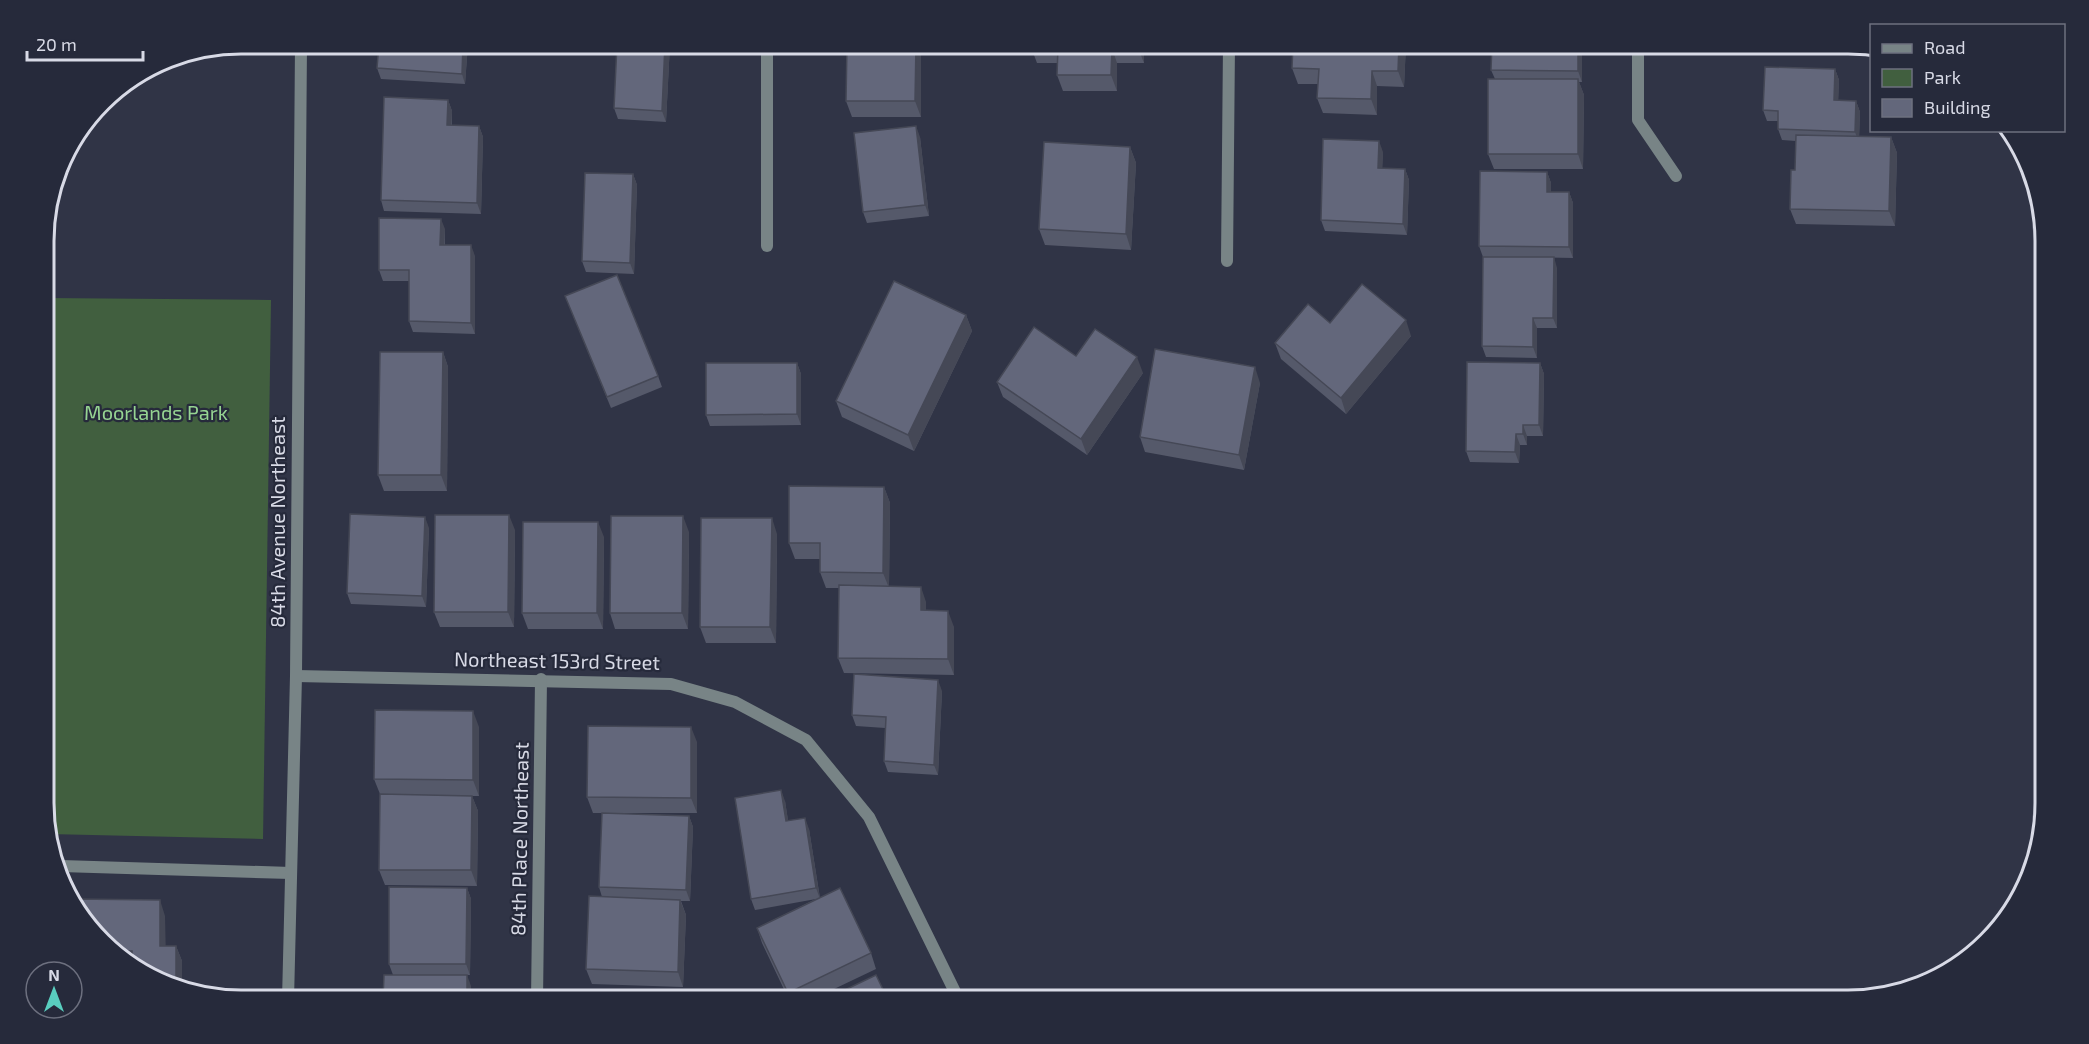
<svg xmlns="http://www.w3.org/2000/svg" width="2089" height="1044" viewBox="0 0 2089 1044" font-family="'Exo 2',sans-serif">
  <rect width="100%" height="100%" fill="#303446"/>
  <path fill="#415f3f" d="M44 298 271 300 263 839 48 834 45 829Z"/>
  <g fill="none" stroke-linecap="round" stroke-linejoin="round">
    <g stroke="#788486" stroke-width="12">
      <path d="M767 44V246"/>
      <path d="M1638 44V120L1676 176"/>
      <path d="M1227 261 1229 44"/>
      <path d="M296 676 671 684 735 702 806 740 869 817 959 1000"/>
      <path d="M61 866 291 873"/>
      <path d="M537 1000 541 679"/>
    </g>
    <path stroke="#788486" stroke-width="12" d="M288 1000 296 676 301 44"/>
  </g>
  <g fill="#55596a">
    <path d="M379 44H468L465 84 381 79 377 68Z"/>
    <path d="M617 44H670L666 122 618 119 614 108Z"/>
    <path d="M921 44V117H852L846 101Z"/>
    <path d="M1031 44H1144V63H1117V91H1063L1057 75V63H1037L1031 47Z"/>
    <path d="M1293 44H1406L1404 87 1377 86V115L1323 113 1317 98 1318 84H1298L1292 68Z"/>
    <path d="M1492 44H1582V82H1579L1584 95 1583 169H1494L1488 154 1495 79 1491 70Z"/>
    <path d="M1835 69 1839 80 1838 100 1856 101 1860 112 1859 137H1891L1897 153 1895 226 1796 224 1790 209 1795 170 1796 141 1782 140 1778 129V121H1767L1763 110Z"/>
    <path d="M448 100 452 111V125L479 126 483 137 481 214 384 211 381 200Z"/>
    <path d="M920 137 929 216 867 223 863 212Z"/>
    <path d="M1130 147 1136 163 1131 250 1045 245 1039 229Z"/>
    <path d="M1383 152 1382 168 1405 169 1409 180 1407 235 1325 231 1321 220Z"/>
    <path d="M1547 172 1551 183V192H1569L1573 203V258L1520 257 1557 268V328H1537V358L1486 357 1482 346 1483 257 1479 246Z"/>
    <path d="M633 174 637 185 634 274 586 272 582 261Z"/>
    <path d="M445 229V245L475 256V334L413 332 409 321V281H383L379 270Z"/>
    <path d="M565 296 658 376 662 387 611 408Z"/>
    <path d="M966 315 972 331 914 451 842 417 836 401Z"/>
    <path d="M1330 323 1411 336 1346 414 1281 359 1275 343Z"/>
    <path d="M443 352 448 367 447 491H384L378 475Z"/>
    <path d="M1076 356 1143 373 1087 455 1003 397 997 382Z"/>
    <path d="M797 363 801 374V425L710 426 706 415Z"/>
    <path d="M1540 363 1544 374 1543 436H1527V445H1520L1519 463 1470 462 1466 451Z"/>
    <path d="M1260 383 1244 470 1145 452 1140 437Z"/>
    <path d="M884 487 890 503 889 586 926 602V611L954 627V675L844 673 838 658 839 588H826L820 572V559H795L789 543Z"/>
    <path d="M429 528 426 607 351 604 347 593Z"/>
    <path d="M515 530 514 627H440L434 612Z"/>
    <path d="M689 532 688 629H615L610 613Z"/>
    <path d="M777 534 776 643H706L700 627Z"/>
    <path d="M604 537 603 629H528L522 613Z"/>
    <path d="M942 691 938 775 888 772 884 761 885 728 856 726 852 715Z"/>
    <path d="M479 727V796H472L478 811 477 886 385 885 379 870 380 794 374 779Z"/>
    <path d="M697 742V813H593L587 797Z"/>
    <path d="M785 801 788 821 809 829 820 898 871 953 876 969 811 1000H789L762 943 757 928 816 899 755 910 751 899Z"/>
    <path d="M689 816 693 827 690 901H681L686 915 683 987 592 984 586 969 602 897 599 887Z"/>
    <path d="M467 888 471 899 470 975H395L471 986 393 975 389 964Z"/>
    <path d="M165 916V946H176L182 961V987L154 980 84 923Z"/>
  </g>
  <g fill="#454856">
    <path d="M463 44H468L465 84 462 74Z"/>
    <path d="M665 44H670L666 122 662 111Z"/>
    <path d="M916 44H921V117L915 101Z"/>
    <path d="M1138 44H1144V63L1138 48Z"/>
    <path d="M1399 44H1406L1404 87 1398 71Z"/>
    <path d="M1578 44H1582V82L1578 71Z"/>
    <path d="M1112 48 1117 63V91L1111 75Z"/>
    <path d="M1835 69 1839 80 1838 111 1834 100Z"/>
    <path d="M1372 71 1377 86V115L1371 99Z"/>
    <path d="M1578 79 1584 95 1583 169 1578 154Z"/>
    <path d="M448 100 452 111 451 136 447 125Z"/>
    <path d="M104 101 106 105 97 110Z"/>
    <path d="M1856 101 1860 112 1859 143 1855 132Z"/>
    <path d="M479 126 483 137 481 214 477 203Z"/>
    <path d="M916 126 920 137 929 216 925 205Z"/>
    <path d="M1891 137 1897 153 1895 226 1889 211Z"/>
    <path d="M1379 141 1383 152 1382 179 1378 168Z"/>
    <path d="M1130 147 1136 163 1131 250 1126 234Z"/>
    <path d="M1405 169 1409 180 1407 235 1403 224Z"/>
    <path d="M1547 172 1551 183V203L1547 192Z"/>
    <path d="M633 174 637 185 634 274 630 263Z"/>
    <path d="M1569 192 1573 203V258L1569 247Z"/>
    <path d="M441 219 445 229 444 256 440 245Z"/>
    <path d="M471 245 475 256V334L471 323Z"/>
    <path d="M1554 257 1557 268V328L1553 318Z"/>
    <path d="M966 315 972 331 914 451 908 435Z"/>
    <path d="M1533 318 1537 328V358L1533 347Z"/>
    <path d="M1406 320 1411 336 1346 414 1341 398Z"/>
    <path d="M443 352 448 367 447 491 441 475Z"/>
    <path d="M1137 357 1143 373 1087 455 1081 439Z"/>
    <path d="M797 363 801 374V425L797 414Z"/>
    <path d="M1540 363 1544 374 1543 436 1539 425Z"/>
    <path d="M1255 367 1260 383 1244 470 1239 455Z"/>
    <path d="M1523 425 1527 436V445L1523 434Z"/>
    <path d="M1516 434 1520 445 1519 463 1515 452Z"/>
    <path d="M884 487 890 503 889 588 883 573Z"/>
    <path d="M509 515 515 530 514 627 508 612Z"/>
    <path d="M683 516 689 532 688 629 682 613Z"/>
    <path d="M425 517 429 528 426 607 422 596Z"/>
    <path d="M772 518 777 534 776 643 770 627Z"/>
    <path d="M598 522 604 537 603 629 597 613Z"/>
    <path d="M921 587 926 602V626L921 610Z"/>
    <path d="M948 611 954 627V675L948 659Z"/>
    <path d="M938 680 942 691 938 775 934 765Z"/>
    <path d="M473 711 479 727V796L473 780Z"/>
    <path d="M691 727 697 742V813L691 798Z"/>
    <path d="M781 790 785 801 790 832 786 821Z"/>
    <path d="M472 796 478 811 477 886 471 870Z"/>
    <path d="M689 816 693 827 690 901 686 890Z"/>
    <path d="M805 818 809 829 820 899 816 888Z"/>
    <path d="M467 888 471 899 470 975 466 964Z"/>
    <path d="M160 900 165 916 166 961 160 946Z"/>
    <path d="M680 900 686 915 683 987 678 972Z"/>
    <path d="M176 946 182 961V987L176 985Z"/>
    <path d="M467 975 471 986V1000H467Z"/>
  </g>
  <g fill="#63677b" stroke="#454856" stroke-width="1.5">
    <path d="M379 44H463L462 74 377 68Z"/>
    <path d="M617 44H665L662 111 614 108Z"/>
    <path d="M847 44H916L915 101H846Z"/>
    <path d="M1031 44H1138V48H1112L1111 75H1057L1058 47H1031Z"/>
    <path d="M1293 44H1399L1398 71H1372L1371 99 1317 98 1319 69 1292 68Z"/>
    <path d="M1492 44H1578V71L1491 70Z"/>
    <path d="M1765 67 1835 69 1834 100 1856 101 1855 132 1778 129V111L1763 110Z"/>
    <rect x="1488" y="79" width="90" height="75"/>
    <path d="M384 97 448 100 447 125 479 126 477 203 381 200Z"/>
    <path d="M916 126 925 205 863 212 854 133Z"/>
    <path d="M1796 135 1891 137 1889 211 1790 209 1791 170H1795Z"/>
    <path d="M1323 139 1379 141 1378 168 1405 169 1403 224 1321 220Z"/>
    <path d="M1044 142 1130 147 1126 234 1039 229Z"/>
    <path d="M1480 171 1547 172V192H1569V247L1479 246Z"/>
    <path d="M585 173 633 174 630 263 582 261Z"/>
    <path d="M379 218 441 219 440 245H471V323L409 321V270H379Z"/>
    <path d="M1483 257H1554L1553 318H1533V347L1482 346Z"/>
    <path d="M617 275 658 376 607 397 565 296Z"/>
    <path d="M894 281 966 315 908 435 836 401Z"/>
    <path d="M1362 284 1406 320 1341 398 1275 343 1308 304 1330 323Z"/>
    <path d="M1034 327 1076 356 1095 329 1137 357 1081 439 997 382Z"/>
    <path d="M1155 349 1255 367 1239 455 1140 437Z"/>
    <path d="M380 352H443L441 475H378Z"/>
    <path d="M1467 362 1540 363 1539 425H1523V434H1516L1515 452 1466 451Z"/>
    <path d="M706 363H797V414L706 415Z"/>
    <path d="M789 486 884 487 883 573 820 572V543H789Z"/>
    <path d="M350 514 425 517 422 596 347 593Z"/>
    <path d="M435 515H509L508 612H434Z"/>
    <path d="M611 516H683L682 613H610Z"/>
    <path d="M701 518H772L770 627H700Z"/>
    <path d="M523 522H598L597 613H522Z"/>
    <path d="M839 585 921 587V610L948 611V659L838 658Z"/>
    <path d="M854 674 938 680 934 765 884 761 886 717 852 715Z"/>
    <path d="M375 710 473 711V780L374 779Z"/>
    <path d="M588 726 691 727V798L587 797Z"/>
    <path d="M781 790 786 821 805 818 816 888 751 899 735 798Z"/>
    <path d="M380 794 472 796 471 870H379Z"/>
    <path d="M602 813 689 816 686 890 599 887Z"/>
    <path d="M389 887 467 888 466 964H389Z"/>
    <path d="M840 888 871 953 788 993 757 928Z"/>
    <path d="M589 896 680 900 678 972 586 969Z"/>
    <path d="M74 899 160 900V946H176V985L154 980 132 962V951H119L84 923Z"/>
    <path d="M384 975H467V1000H383Z"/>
    <path d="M876 975 888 1000H824Z"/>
    <path d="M586 999 634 1000H586Z"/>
  </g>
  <g text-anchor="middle" stroke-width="4.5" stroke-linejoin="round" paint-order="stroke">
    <g font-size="20" fill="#96d492" stroke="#262a3b">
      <text x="156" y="420">Moorlands Park</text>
    </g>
    <g font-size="20" fill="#d8dae6" stroke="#262a3b">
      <text transform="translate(278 522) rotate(-90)" y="7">84th Avenue Northeast</text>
      <text transform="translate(557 661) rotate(1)" y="7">Northeast 153rd Street</text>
      <text transform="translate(520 839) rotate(-89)" y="7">84th Place Northeast</text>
    </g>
  </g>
  <path d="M0 0H2089V1044H0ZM241 54H1848A187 187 0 0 1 2035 241V803A187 187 0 0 1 1848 990H241A187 187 0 0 1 54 803V241A187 187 0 0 1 241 54Z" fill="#262a3b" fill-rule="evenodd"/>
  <path fill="none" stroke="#d8dae6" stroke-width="3" d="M241 54H1848A187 187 0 0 1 2035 241V803A187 187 0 0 1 1848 990H241A187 187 0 0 1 54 803V241A187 187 0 0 1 241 54Z"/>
  <rect x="1870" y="24" width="195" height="108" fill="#262a3b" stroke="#6d707f" stroke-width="1.5"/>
  <rect x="1882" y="44" width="30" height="9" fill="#788486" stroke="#6d707f" stroke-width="1.5"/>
  <text x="1924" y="54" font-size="18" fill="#d8dae6">Road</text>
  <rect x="1882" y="69" width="30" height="18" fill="#415f3f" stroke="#6d707f" stroke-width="1.5"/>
  <text x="1924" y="84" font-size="18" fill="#d8dae6">Park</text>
  <rect x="1882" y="99" width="30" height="18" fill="#63677b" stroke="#6d707f" stroke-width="1.5"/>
  <text x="1924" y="114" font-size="18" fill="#d8dae6">Building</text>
  <g transform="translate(54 990)"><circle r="28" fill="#262a3b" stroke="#6d707f" stroke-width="1.5"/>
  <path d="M0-4.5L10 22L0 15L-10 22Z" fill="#59cebf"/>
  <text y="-9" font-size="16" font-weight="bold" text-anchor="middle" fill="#d8dae6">N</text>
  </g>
  <path d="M27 51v9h116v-9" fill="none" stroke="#d8dae6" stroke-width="3"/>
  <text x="36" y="51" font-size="18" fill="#d8dae6" stroke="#262a3b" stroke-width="4.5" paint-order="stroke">20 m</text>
</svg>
